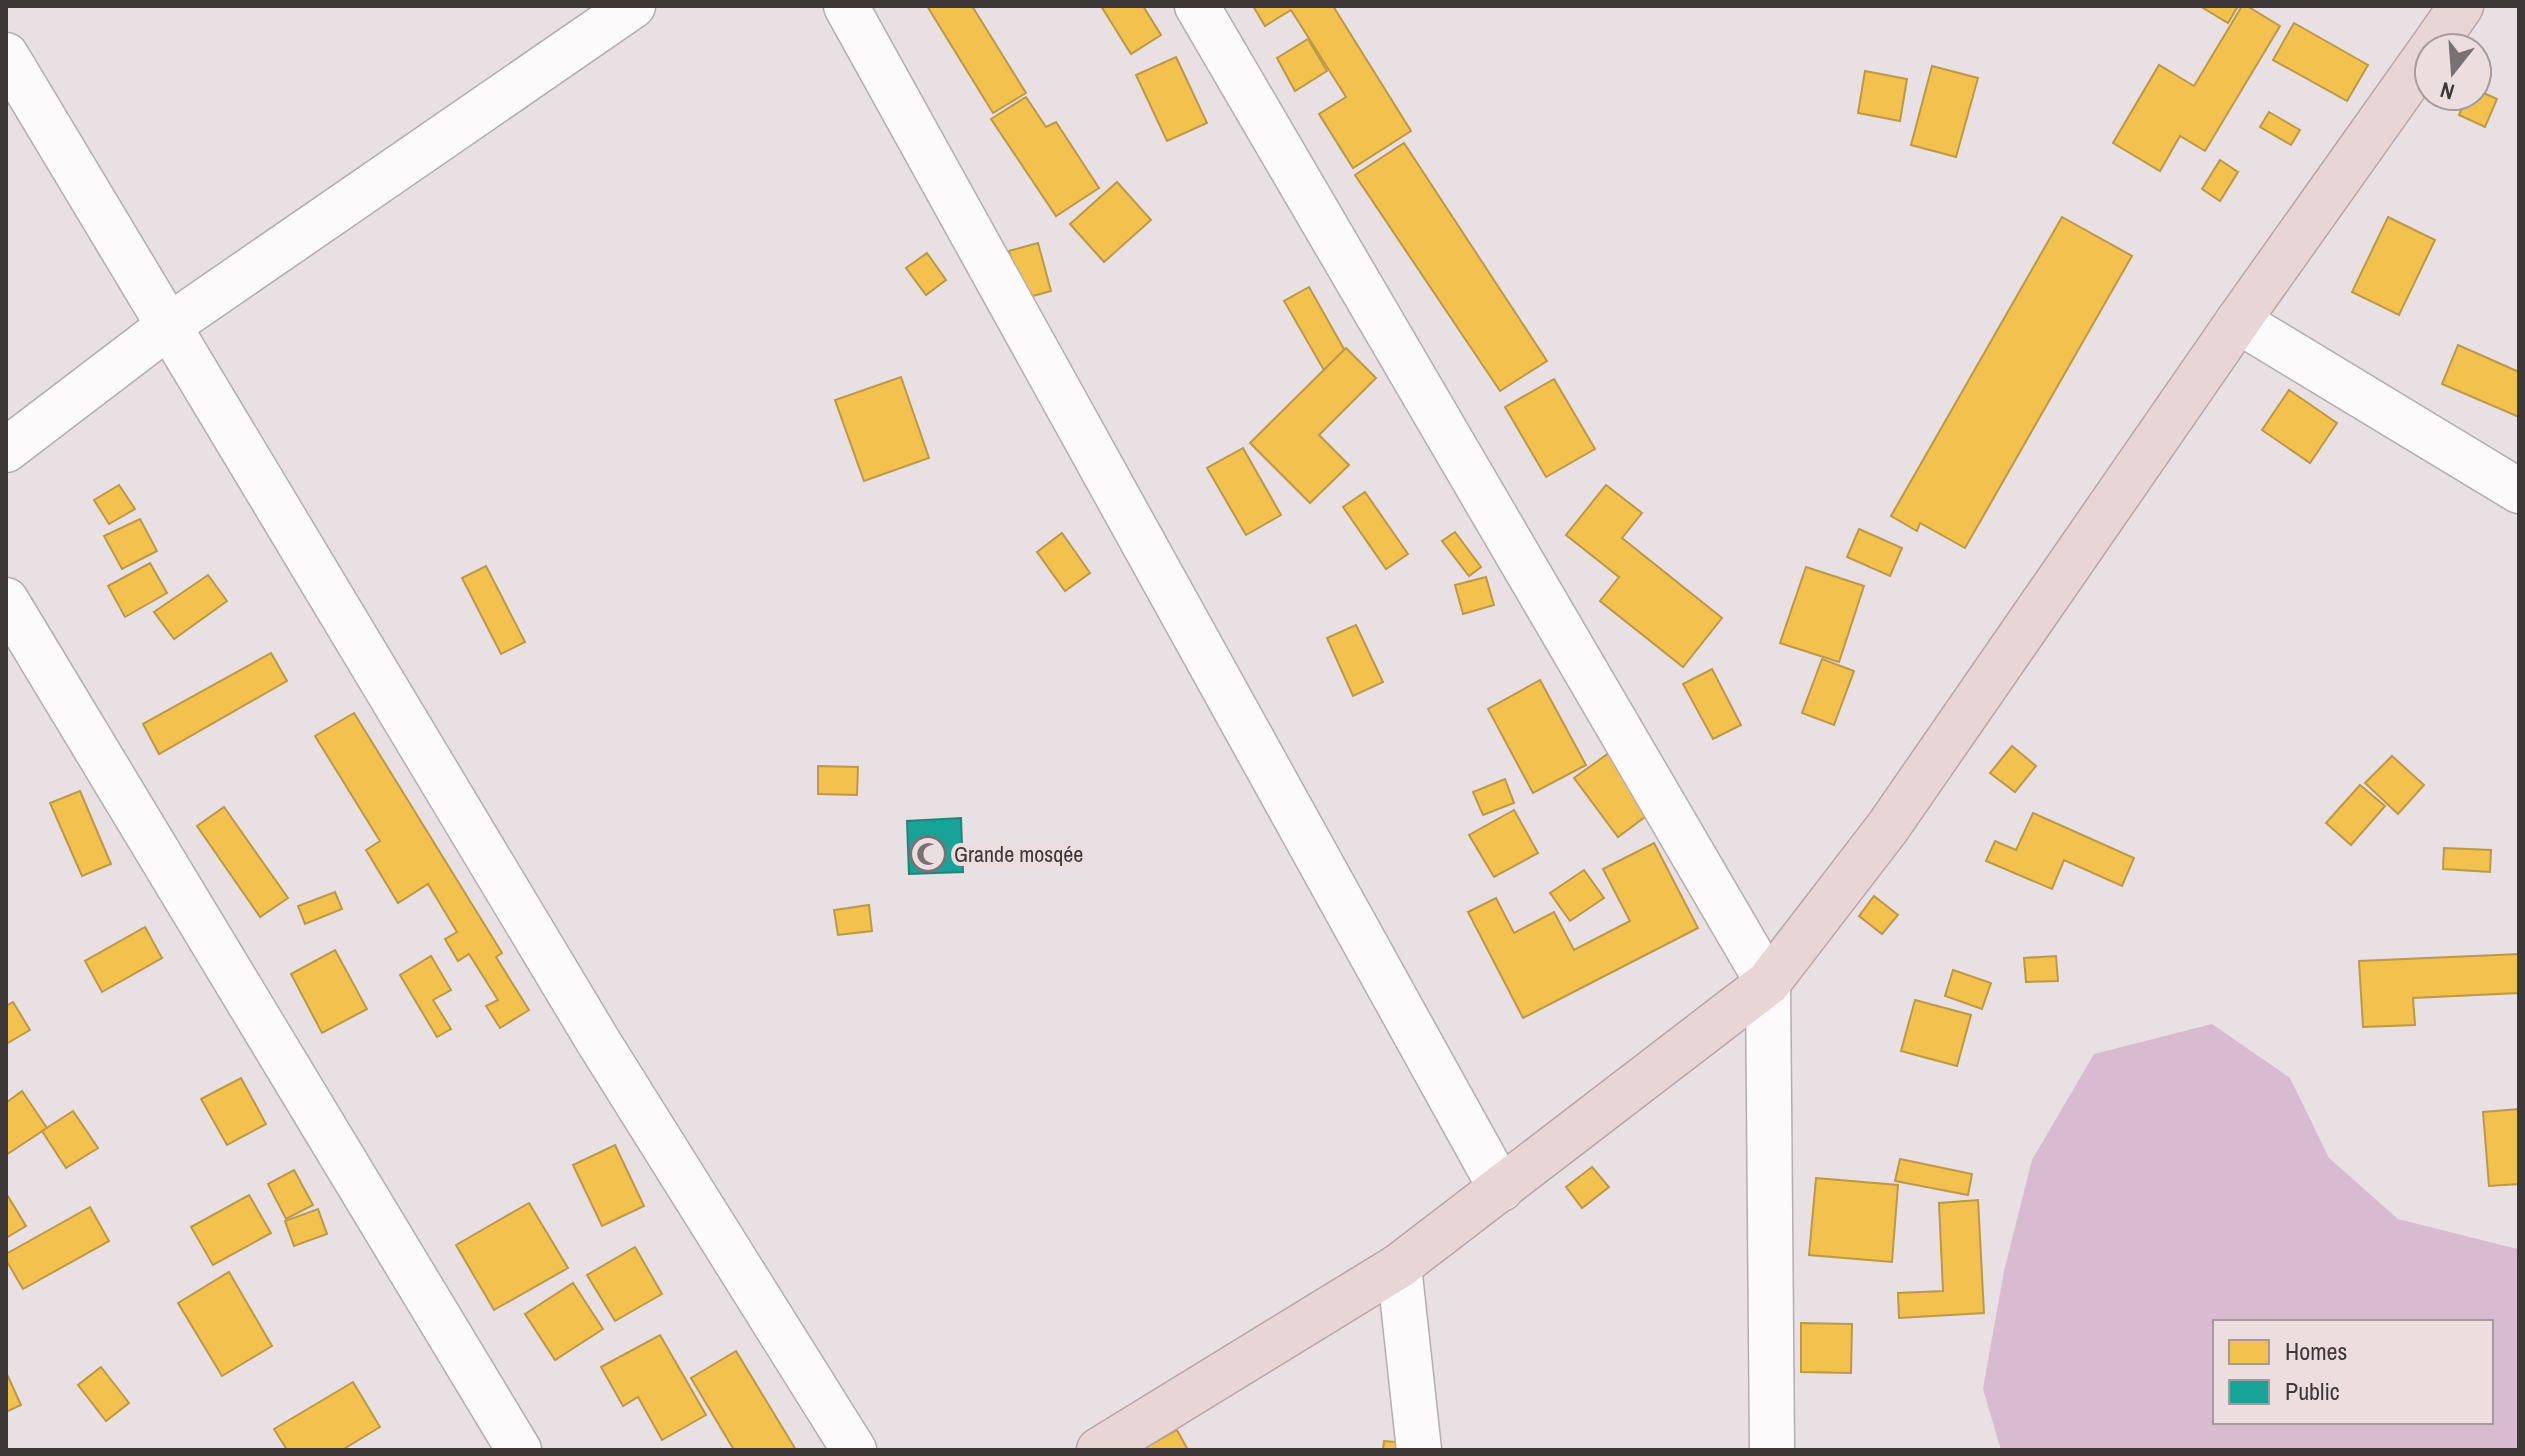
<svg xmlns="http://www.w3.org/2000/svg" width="2525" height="1456" viewBox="0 0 2525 1456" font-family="'Archivo Narrow',sans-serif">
  <rect width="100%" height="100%" fill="#e8e0e2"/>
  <path fill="#d8bbd1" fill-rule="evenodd" d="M2212 1024 2290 1078 2329 1158 2398 1219 2517 1249 2519 1450H2001L1983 1389 2004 1271 2032 1160 2094 1054ZM2215 1322H2491V1422H2215Z"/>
  <g fill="#f2c14e" stroke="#bc9847" stroke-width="2">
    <path d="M927 6H972L1026 93 993 113Z"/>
    <path d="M1101 6H1143L1161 35 1131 54Z"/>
    <path d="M1253 6H1333L1411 131 1353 168 1319 114 1346 97 1291 10 1265 26Z"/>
    <path d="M2200 6H2238L2228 23Z"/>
    <path d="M2242 6H2247L2280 26 2205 151 2180 136 2160 171 2113 143 2159 65 2194 86Z"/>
    <path d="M2294 23 2368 65 2347 101 2273 60Z"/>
    <path d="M1308 39 1327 71 1295 91 1277 58Z"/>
    <path d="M1176 57 1207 123 1167 141 1136 75Z"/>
    <path d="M1932 66 1978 78 1956 157 1911 145Z"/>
    <path d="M1865 71 1907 79 1900 121 1858 113Z"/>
    <path d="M2477 90 2497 99 2485 127 2459 115 2467 96H2477Z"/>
    <path d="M1026 97 1046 127 1056 122 1099 188 1056 216 991 119Z"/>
    <path d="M2269 112 2300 130 2291 145 2260 127Z"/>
    <path d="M1404 143 1547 361 1500 391 1355 175Z"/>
    <path d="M2220 160 2238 172 2220 201 2202 189Z"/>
    <path d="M1117 182 1151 220 1104 262 1070 224Z"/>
    <path d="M2062 217 2132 256 1965 548 1920 523 1917 531 1891 516Z"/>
    <path d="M2388 217 2435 240 2399 315 2352 292Z"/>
    <path d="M1038 243 1051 291 1022 299 1009 251Z"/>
    <path d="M927 253 946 280 926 295 906 268Z"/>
    <path d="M1309 287 1349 358 1325 372 1284 301Z"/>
    <path d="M2458 345 2519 372V417L2442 384Z"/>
    <path d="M1346 348 1376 378 1319 435 1349 465 1310 503 1250 443Z"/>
    <path d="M901 377 929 458 864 481 835 400Z"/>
    <path d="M1554 379 1595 449 1546 477 1505 407Z"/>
    <path d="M2289 390 2337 423 2310 463 2262 430Z"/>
    <path d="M1243 448 1281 515 1246 535 1207 468Z"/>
    <path d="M119 485 135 509 109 524 94 500Z"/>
    <path d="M1606 485 1642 513 1622 538 1722 618 1683 667 1600 601 1619 577 1566 535Z"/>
    <path d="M1365 492 1408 554 1386 569 1343 507Z"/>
    <path d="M140 519 157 551 122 569 104 536Z"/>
    <path d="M1859 529 1902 548 1890 576 1847 557Z"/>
    <path d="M1455 532 1481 567 1469 576 1442 541Z"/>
    <path d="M1062 533 1090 573 1065 591 1037 552Z"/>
    <path d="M150 563 167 593 125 617 108 586Z"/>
    <path d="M486 566 525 642 501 654 462 578Z"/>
    <path d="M1806 567 1864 586 1839 662 1780 643Z"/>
    <path d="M208 575 227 601 174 639 154 612Z"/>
    <path d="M1486 577 1494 605 1463 614 1455 585Z"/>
    <path d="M1356 625 1383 682 1353 696 1327 638Z"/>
    <path d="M271 653 287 681 159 754 143 724Z"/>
    <path d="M1822 659 1854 671 1834 725 1802 713Z"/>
    <path d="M1712 669 1741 725 1713 739 1683 684Z"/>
    <path d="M1540 680 1586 765 1533 793 1488 709Z"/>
    <path d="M354 713 502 953 496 957 529 1010 500 1028 486 1006 498 1000 469 954 458 961 445 939 457 932 428 884 398 903 366 850 380 841 315 736Z"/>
    <path d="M2012 746 2036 766 2015 792 1990 773Z"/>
    <path d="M1609 753 1653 811 1618 837 1574 778Z"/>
    <path d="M2392 756 2424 785 2398 814 2365 783Z"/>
    <path d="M818 766 858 767 857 795 818 794Z"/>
    <path d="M1505 779 1514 803 1483 815 1473 792Z"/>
    <path d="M2360 785 2385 806 2351 845 2326 823Z"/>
    <path d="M80 791 111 864 82 876 50 803Z"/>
    <path d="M224 807 288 898 260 917 197 826Z"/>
    <path d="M1514 810 1538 853 1494 877 1469 835Z"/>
    <path d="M2033 813 2134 858 2122 886 2064 860 2052 889 1986 861 1995 841 2016 850Z"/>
    <path d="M1654 843 1698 928 1523 1018 1468 912 1496 898 1514 933 1554 912 1574 950 1630 921 1603 869Z"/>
    <path d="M2444 848 2491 850 2490 872 2443 869Z"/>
    <path d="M1584 870 1604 898 1570 921 1550 893Z"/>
    <path d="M335 892 342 909 305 924 298 906Z"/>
    <path d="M1874 896 1898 915 1882 934 1859 916Z"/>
    <path d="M869 905 872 931 838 935 834 910Z"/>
    <path d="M145 927 162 958 102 992 85 961Z"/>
    <path d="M335 950 367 1009 322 1033 291 974Z"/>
    <path d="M2519 954V993L2413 998 2415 1025 2363 1027 2359 961Z"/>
    <path d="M431 956 451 990 433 1000 451 1029 437 1037 400 975Z"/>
    <path d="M2056 956 2058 981 2026 982 2024 958Z"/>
    <path d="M1953 970 1991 983 1982 1009 1945 996Z"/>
    <path d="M1915 1000 1971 1015 1957 1066 1901 1051Z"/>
    <path d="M13 1002 30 1030 6 1044V1006Z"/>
    <path d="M241 1078 266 1124 227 1145 201 1099Z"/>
    <path d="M22 1091 47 1128 6 1155V1103Z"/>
    <path d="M2519 1109V1184L2489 1186 2483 1112Z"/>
    <path d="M73 1111 98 1148 66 1168 42 1131Z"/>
    <path d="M615 1145 644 1206 602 1226 573 1165Z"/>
    <path d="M1900 1159 1972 1174 1968 1195 1895 1181Z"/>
    <path d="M1592 1167 1609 1187 1582 1208 1566 1187Z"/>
    <path d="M294 1170 313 1205 286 1219 268 1184Z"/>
    <path d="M1816 1178 1898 1185 1892 1262 1809 1255Z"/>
    <path d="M6 1193 26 1226 6 1238Z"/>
    <path d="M249 1195 271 1233 213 1265 191 1227Z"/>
    <path d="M1978 1200 1984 1313 1899 1318 1898 1293 1943 1291 1939 1203Z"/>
    <path d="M529 1203 568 1268 494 1310 456 1245Z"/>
    <path d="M90 1207 109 1241 23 1289 6 1260V1254Z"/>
    <path d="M318 1209 327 1234 294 1246 285 1221Z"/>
    <path d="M635 1247 662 1294 615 1321 587 1275Z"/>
    <path d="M229 1272 272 1346 222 1376 178 1303Z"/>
    <path d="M573 1283 603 1329 555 1360 525 1314Z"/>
    <path d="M1801 1323 1852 1324 1851 1373 1801 1372Z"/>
    <path d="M660 1335 706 1415 662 1440 638 1397 623 1406 601 1367Z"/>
    <path d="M736 1351 796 1450H734L691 1378Z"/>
    <path d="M101 1367 129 1403 106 1421 78 1385Z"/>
    <path d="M6 1372 21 1405 6 1412Z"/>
    <path d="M353 1382 380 1427 342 1450H287L274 1429Z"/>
    <path d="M1177 1430 1188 1450H1141Z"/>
    <path d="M1384 1441 1414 1444V1450H1383Z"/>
  </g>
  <path fill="#17a398" stroke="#22837b" stroke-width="2" d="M961 818 963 872 909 874 907 821Z"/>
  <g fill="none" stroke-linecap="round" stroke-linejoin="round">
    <defs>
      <g id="minor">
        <path d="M846 6 1501 1189"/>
        <path d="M1197 6 1768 983 1772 1450"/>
        <path d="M6 55 598 1041 854 1450"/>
        <path d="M2238 321 2519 491"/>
        <path d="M6 450 170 325 633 6"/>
        <path d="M6 600 519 1450"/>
        <path d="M1399 1266 1419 1450"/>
      </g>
      <g id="highway">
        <path d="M2432 48 2461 6"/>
        <path d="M1099 1450 1399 1266 1768 983 1888 827 2238 321 2429 52"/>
      </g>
    </defs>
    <use href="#minor" stroke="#b4adaf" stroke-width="47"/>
    <use href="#highway" stroke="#b9a5a5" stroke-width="47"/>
    <use href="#minor" stroke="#fcfafb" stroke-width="44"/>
    <use href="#highway" stroke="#e7d6d5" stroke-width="44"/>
  </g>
  <defs>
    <symbol id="mosque-ring" viewBox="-11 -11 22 22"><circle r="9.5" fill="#ecdddf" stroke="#797274" stroke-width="1.5"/><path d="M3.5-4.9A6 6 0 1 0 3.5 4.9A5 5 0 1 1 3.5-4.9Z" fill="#797274"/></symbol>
  </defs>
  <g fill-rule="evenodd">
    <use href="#mosque-ring" x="908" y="834" width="40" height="40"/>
  </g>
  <g text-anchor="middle" stroke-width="8" stroke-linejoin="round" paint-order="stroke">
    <g font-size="22" fill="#3d3738" stroke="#ecdddf" text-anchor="start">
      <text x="954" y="862">Grande mosqée</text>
    </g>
  </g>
  <rect width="2525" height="1456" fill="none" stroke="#3d3738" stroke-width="16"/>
  <rect x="2213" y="1320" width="280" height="104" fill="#ecdddf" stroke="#a69b9c" stroke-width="2"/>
  <rect x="2229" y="1340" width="40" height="24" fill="#f2c14e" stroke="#a69b9c" stroke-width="2"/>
  <text x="2285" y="1360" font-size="24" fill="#3d3738">Homes</text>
  <rect x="2229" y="1380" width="40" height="24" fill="#17a398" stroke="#a69b9c" stroke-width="2"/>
  <text x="2285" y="1400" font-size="24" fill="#3d3738">Public</text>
  <g transform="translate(2453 72) rotate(197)"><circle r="38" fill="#ecdddf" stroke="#a69b9c" stroke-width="2"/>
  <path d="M0-6L14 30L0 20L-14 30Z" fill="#797274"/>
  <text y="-12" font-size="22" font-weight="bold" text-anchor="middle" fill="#3d3738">N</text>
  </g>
</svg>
